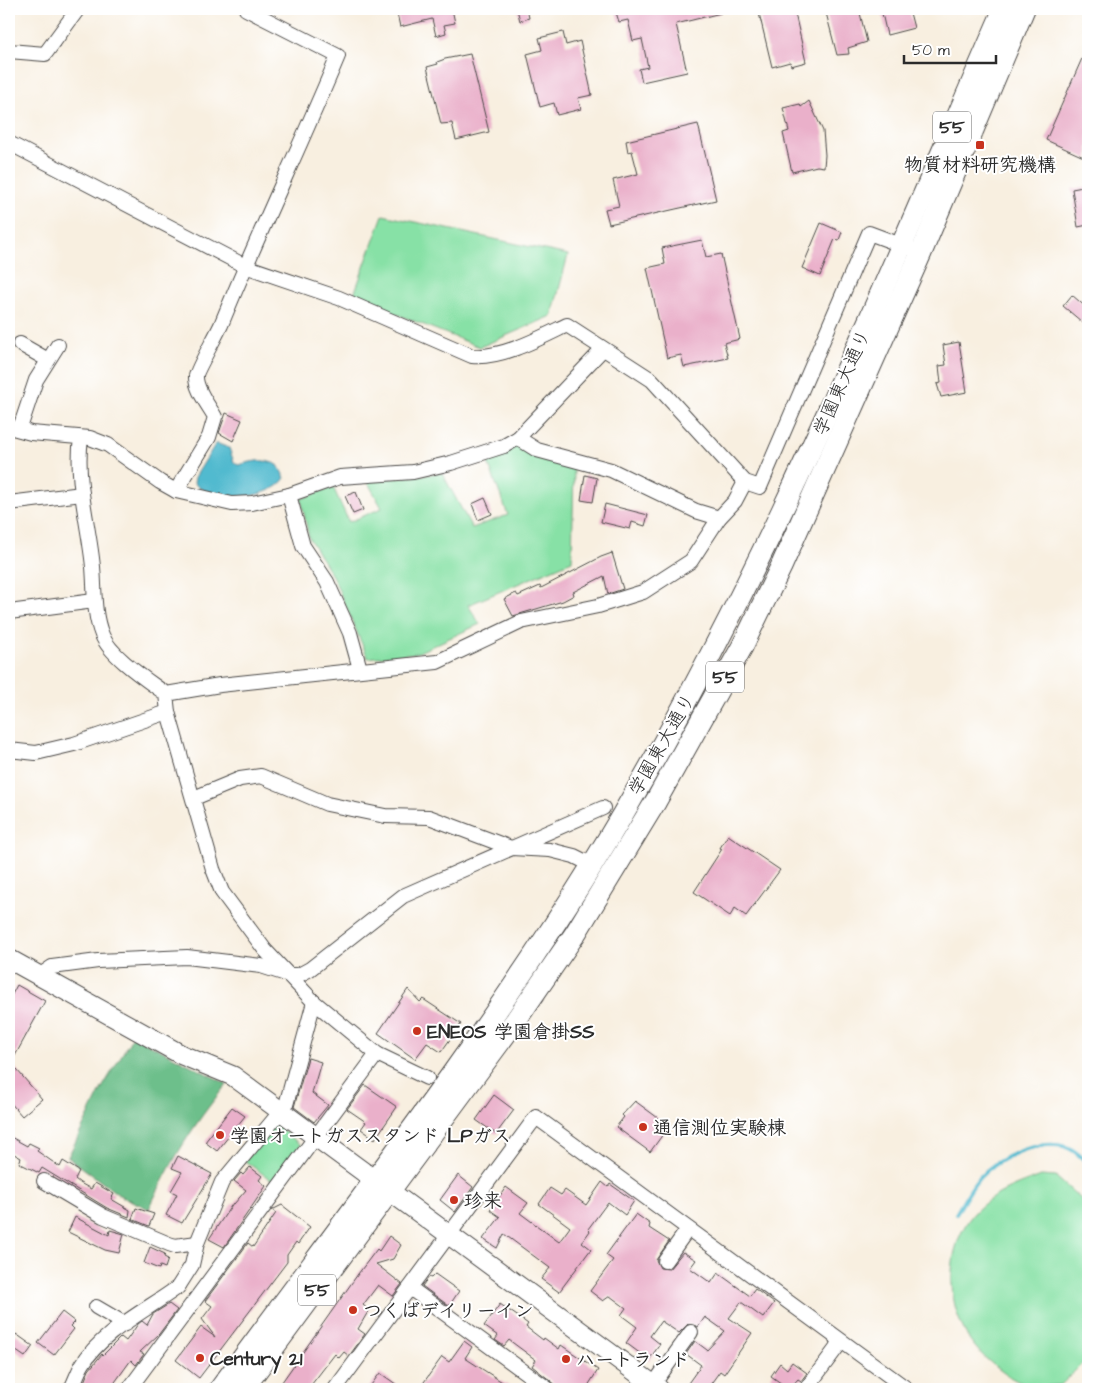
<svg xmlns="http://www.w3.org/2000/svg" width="1097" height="1398" viewBox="0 0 1097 1398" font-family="'Architects Daughter','Klee One',sans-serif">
  <rect width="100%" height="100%" fill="#fff"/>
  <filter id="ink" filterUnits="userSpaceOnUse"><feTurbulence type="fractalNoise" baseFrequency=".02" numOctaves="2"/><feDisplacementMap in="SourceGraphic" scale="10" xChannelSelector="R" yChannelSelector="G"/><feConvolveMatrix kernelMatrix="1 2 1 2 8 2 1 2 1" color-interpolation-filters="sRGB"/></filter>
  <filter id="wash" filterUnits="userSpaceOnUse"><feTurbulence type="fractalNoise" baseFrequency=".0096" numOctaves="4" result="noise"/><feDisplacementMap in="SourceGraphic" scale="20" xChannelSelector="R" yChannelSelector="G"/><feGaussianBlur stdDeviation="1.12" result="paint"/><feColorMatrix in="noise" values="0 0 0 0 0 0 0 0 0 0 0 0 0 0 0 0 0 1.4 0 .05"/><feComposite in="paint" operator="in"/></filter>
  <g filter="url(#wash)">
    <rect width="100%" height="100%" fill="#f8efe0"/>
    <g fill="#87e1a6" stroke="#598668">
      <path d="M383 215 568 255 552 316 480 347 353 297Z"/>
      <path d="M518 444 574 468 572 561 468 605 480 624 417 653 368 658 334 579 309 538 301 499 333 487 349 522 382 508 367 481 442 473 472 528 508 515 486 458Z"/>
      <path d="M273 1123 301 1145 274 1182 245 1161Z"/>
      <path d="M1041 1176 1056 1177 1088 1205V1358L1061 1385C1052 1385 1043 1387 1034 1386 1022 1385 1009 1377 1000 1370 985 1359 971 1345 963 1328 945 1292 948 1239 977 1210 996 1192 1017 1185 1041 1176Z"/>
    </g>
    <path fill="#6dbf8b" stroke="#4c755b" d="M133 1036 227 1084C192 1126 172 1160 149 1209L119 1195 68 1157 102 1088Z"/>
    <path fill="#51bacf" stroke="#3e727d" d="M216 443 229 448 234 462 238 465C254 461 263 458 278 465L285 478C270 501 212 503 194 483L195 477Z"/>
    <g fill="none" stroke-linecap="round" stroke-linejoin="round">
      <path stroke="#51bacf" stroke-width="4" d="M956 1214C963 1202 970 1189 979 1178 997 1158 1039 1138 1066 1147 1074 1149 1082 1158 1088 1163"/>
    </g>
    <g id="blocks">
      <g fill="#eab0ca">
        <path d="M396 9H452L455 23 444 25 446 33 436 36 432 19 400 27Z"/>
        <path d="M517 9H527L529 18 520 21Z"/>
        <path d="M615 9H721V13L676 24 687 72 642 82 639 69 648 67 642 39 633 41 628 20 619 22Z"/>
        <path d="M758 9H794L806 62 791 66 790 62 772 67Z"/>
        <path d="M825 9H859L867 42 848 48 849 54 837 55Z"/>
        <path d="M881 9H909L914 28 887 35Z"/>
        <path d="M563 32 566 45 580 41 592 95 578 98 581 109 557 115 554 103 540 107 527 54 542 50 539 38Z"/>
        <path d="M1088 45V159L1046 140Z"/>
        <path d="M470 54 489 132 456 140 452 123 441 124 427 67 438 64 437 62 445 59Z"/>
        <path d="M809 101 823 131 825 155 824 167 817 166 792 172 783 133 789 131 783 108 800 104 801 107Z"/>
        <path d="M698 124 716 200 609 224 605 209 619 206 613 180 638 174 632 151 628 152 626 141Z"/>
        <path d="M1088 186V225L1078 227 1072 189Z"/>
        <path d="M821 223 842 232 839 240 835 239 820 276 802 268Z"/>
        <path d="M702 240 706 257 721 254 740 339 724 343 728 358 684 367 681 355 667 358 647 268 665 264 662 248Z"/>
        <path d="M1072 295 1088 309V327L1063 306Z"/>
        <path d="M959 342 967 392 941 397 937 384 941 383 939 366 946 365 943 345Z"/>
        <path d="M226 413 242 420 233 441 219 433Z"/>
        <path d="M585 475 597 478 593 502 581 500Z"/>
        <path d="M356 492 363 510 353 514 345 496Z"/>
        <path d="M485 498 492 514 478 520 472 504Z"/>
        <path d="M605 504 648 515 645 526 632 522 630 529 601 522Z"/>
        <path d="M612 553 623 589 608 594 604 576 573 592 574 595 563 601 513 616 504 599 516 593 518 596 540 586 541 588 601 557Z"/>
        <path d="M728 835 780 870 746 916 735 908 730 916 694 892 722 849 720 848Z"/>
        <path d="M17 985 45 1001 11 1063 42 1099 22 1116 9 1101V1000Z"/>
        <path d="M408 989 420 1002 423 999 461 1024 441 1052 427 1043 415 1059 378 1033Z"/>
        <path d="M308 1058 321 1062 312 1093 328 1105 314 1122 294 1107Z"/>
        <path d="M365 1085 397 1107 375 1139 361 1129 366 1122 347 1109Z"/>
        <path d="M494 1095 514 1110 496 1134 476 1120Z"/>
        <path d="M635 1101 669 1126 650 1152 616 1127 624 1117 622 1115Z"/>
        <path d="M232 1107 245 1116 217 1151 205 1142Z"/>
        <path d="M9 1136 27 1146 29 1143 39 1148 37 1151 60 1167 63 1161 79 1171 75 1179 80 1183 91 1189 95 1183 114 1194 111 1199 130 1210 129 1217 107 1208 42 1168 39 1173 19 1163 21 1158 9 1151Z"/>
        <path d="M178 1156 212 1174 182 1223 166 1215 177 1194 171 1191 182 1172 172 1168Z"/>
        <path d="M250 1167 262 1176 259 1180 266 1186 224 1247 209 1239 233 1203 234 1204 246 1190 234 1181 241 1173 243 1175Z"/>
        <path d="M458 1175 473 1187 455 1212 440 1200Z"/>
        <path d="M602 1182 608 1187 610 1184 634 1201 625 1215 608 1202 588 1229 590 1231 582 1242 591 1249 559 1292 541 1279 550 1268 504 1234 497 1248 483 1239 500 1217 490 1210 506 1187 528 1203 520 1213 559 1242 570 1227 539 1204 550 1188 561 1195 565 1190 586 1205Z"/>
        <path d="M282 1205 310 1227 298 1244 296 1242 287 1255V1262L199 1378 176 1360 201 1327 215 1337 202 1319 212 1306 205 1301 248 1243 253 1247 276 1213 272 1210Z"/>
        <path d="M136 1208 154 1214 149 1226 132 1219Z"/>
        <path d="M636 1214 650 1224 649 1228 669 1241 656 1260 660 1268 669 1269 683 1252 696 1260 690 1268 711 1283 718 1273 750 1296 755 1289 774 1303 763 1318 741 1302 729 1318 752 1333 724 1374 720 1371 707 1389H691L686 1386 701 1365 686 1354 695 1341 707 1350 725 1331 705 1317 698 1327 688 1324 679 1333 661 1321 650 1336 660 1344 649 1360 626 1343 637 1327 621 1315 626 1308 610 1296 603 1301 590 1291 613 1260 606 1255Z"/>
        <path d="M75 1217 109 1235 110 1230 124 1234 119 1253 105 1250 68 1232Z"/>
        <path d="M389 1236 401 1245 393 1259 376 1264 402 1284 393 1296 378 1285 363 1305 369 1310 358 1329 365 1334 349 1356 344 1352 339 1358 335 1354 308 1389H277L358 1274 377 1249 379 1251Z"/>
        <path d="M150 1247 165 1254 164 1257 168 1259 165 1268 160 1266 159 1269 144 1263Z"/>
        <path d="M435 1274 459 1291 449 1306 422 1286 429 1277 431 1278Z"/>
        <path d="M169 1304 177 1310 159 1334 140 1352 144 1354 136 1365 131 1360 110 1389H81L89 1370 102 1354 103 1355 121 1337 126 1341 138 1324 142 1321 147 1325 153 1314Z"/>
        <path d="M500 1304 520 1318 528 1324 526 1327 543 1340 544 1338 559 1349 561 1345 598 1370 586 1389H561L532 1366 536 1360 509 1340 504 1346 495 1340 498 1336 484 1326Z"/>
        <path d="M62 1312 75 1322 71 1326 74 1329 54 1355 38 1343Z"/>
        <path d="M16 1334 33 1346 25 1357 9 1346Z"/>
        <path d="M464 1341 472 1347 465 1358 513 1389H419L442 1357 449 1362Z"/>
        <path d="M792 1362 807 1373 801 1381 798 1379 789 1389 771 1376 780 1363 787 1369Z"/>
        <path d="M380 1373 403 1389H368Z"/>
      </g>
    </g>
  </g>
  <g filter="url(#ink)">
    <use href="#blocks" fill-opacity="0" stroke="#4a4846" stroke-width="1"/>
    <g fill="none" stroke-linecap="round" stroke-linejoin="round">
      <defs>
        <g id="street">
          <path d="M9 51 45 54 78 9"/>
          <path d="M9 143 245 266 339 298 472 356C501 359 540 338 567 325L652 380 745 482 760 487 869 233 909 248"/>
          <path d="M20 344 48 360"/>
          <path d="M9 427 31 433 90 438 108 445 160 482 176 491 232 504 252 503 289 495 340 477 413 472 451 463 504 446 518 438 603 349"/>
          <path d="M20 428 36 380 58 345"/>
          <path d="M81 438C75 480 89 525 93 567 95 589 93 613 102 635 110 656 147 680 166 694L220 685 437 662 521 622 598 606 643 592 691 561 719 518 735 501 745 482"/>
          <path d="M518 438 537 450 611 470 696 511 719 518"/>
          <path d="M176 491 209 437 215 417C209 406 195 389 196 376 196 371 217 334 221 325 258 234 300 147 338 56L246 9"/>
          <path d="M289 495 303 546 327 582 350 633 360 669"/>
          <path d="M9 503 82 494"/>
          <path d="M9 612 94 601"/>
          <path d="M166 694 168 712 213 869 222 892 265 950 314 1002 377 1054 427 1078"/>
          <path d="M9 750 36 753 74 744 168 712"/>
          <path d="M194 798 240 779 261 776 327 804 385 816 429 817 511 848 550 850 574 856 592 865"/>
          <path d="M39 976 52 967 98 961 187 957 261 966 289 975H299L310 969 403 896 603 808"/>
          <path d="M44 1181 103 1216 169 1244 175 1246 197 1243"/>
          <path d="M665 1261 688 1229"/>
          <path d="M410 1288 548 1389"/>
          <path d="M96 1307 125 1324"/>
          <path d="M653 1385 691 1332"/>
          <path d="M71 1389C75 1381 78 1372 82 1365 101 1332 149 1309 178 1287L192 1265 197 1243 222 1182 286 1105 314 1002"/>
          <path d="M129 1389 377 1054"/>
          <path d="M335 1389 536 1117 907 1389"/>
          <path d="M806 1389 841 1342"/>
        </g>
        <path id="secondary" d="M9 959 182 1055 233 1076 659 1389"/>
        <g id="primary">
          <path d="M220 1389C346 1217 478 1049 591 867 758 596 877 300 1004 9"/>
          <path d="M243 1389 516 1020 575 934 656 801 742 647 781 567 921 253 1024 9"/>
        </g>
      </defs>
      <use href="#street" stroke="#4a4846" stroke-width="16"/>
      <use href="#secondary" stroke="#4a4846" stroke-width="21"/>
      <use href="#primary" stroke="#4a4846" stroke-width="23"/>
      <use href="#street" stroke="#fff" stroke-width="14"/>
      <use href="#secondary" stroke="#fff" stroke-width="19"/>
      <use href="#primary" stroke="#fff" stroke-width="21"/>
    </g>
  </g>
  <g fill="#c8321e" stroke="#fff" stroke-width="2">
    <rect x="975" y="140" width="10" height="10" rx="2.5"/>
    <circle cx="417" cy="1031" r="5"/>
    <circle cx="643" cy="1127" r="5"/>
    <circle cx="220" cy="1135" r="5"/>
    <circle cx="454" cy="1200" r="5"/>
    <circle cx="353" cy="1310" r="5"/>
    <circle cx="200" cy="1358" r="5"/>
    <circle cx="566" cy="1359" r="5"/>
  </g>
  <g text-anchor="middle" stroke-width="4" stroke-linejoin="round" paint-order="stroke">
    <g fill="#fff" stroke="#6b6b6b" stroke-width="1">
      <rect x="933" y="111.5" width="38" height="31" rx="4"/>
      <rect x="706" y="661.5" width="38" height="31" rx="4"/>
      <rect x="298" y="1274.5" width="38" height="31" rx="4"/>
    </g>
    <g font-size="18" font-weight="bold" fill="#2b2b2b">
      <text x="952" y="133">55</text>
      <text x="725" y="683">55</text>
      <text x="317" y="1296">55</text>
    </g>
    <g font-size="19" font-weight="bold" fill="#2b2b2b" stroke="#fff" text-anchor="start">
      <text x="980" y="171" text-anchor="middle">物質材料研究機構</text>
      <text x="427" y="1038">ENEOS 学園倉掛SS</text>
      <text x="653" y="1134">通信測位実験棟</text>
      <text x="230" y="1142">学園オートガススタンド LPガス</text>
      <text x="464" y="1207">珍来</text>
      <text x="363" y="1317">つくばデイリーイン</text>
      <text x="210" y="1365">Century 21</text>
      <text x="576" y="1366">ハートランド</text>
    </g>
    <g font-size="19" fill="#2b2b2b" stroke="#fff">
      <text transform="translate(841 382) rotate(-66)" y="7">学園東大通り</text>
      <text transform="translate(661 744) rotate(-60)" y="7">学園東大通り</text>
    </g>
  </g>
  <rect width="1097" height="1398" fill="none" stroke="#fff" stroke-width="30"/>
  <path d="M904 55v8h92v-8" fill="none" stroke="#2b2b2b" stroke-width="2.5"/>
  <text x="912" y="55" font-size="15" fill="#2b2b2b" stroke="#ffffff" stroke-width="4" paint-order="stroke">50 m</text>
</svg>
